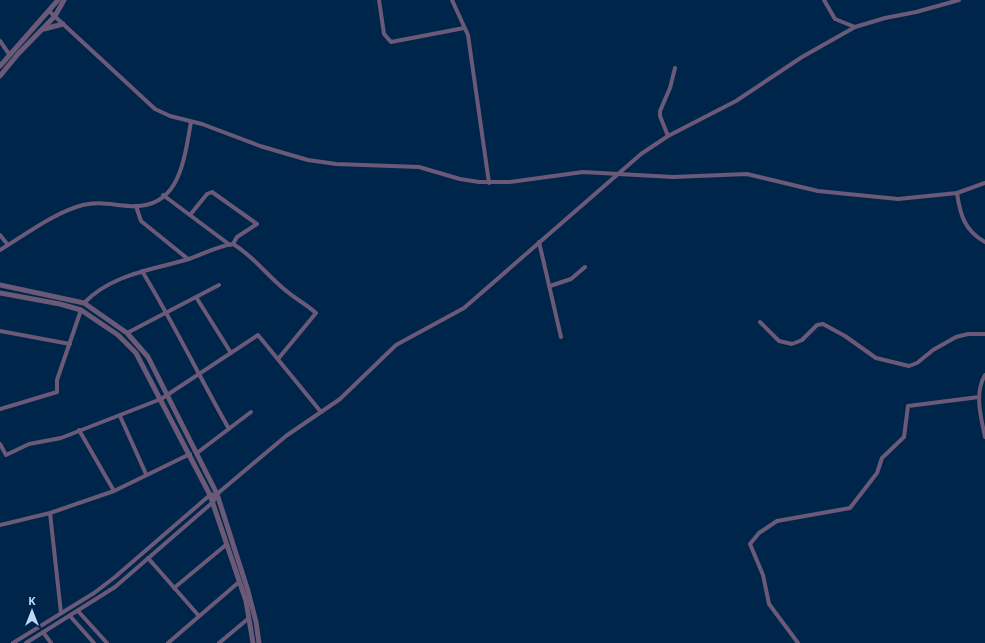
<svg xmlns="http://www.w3.org/2000/svg" width="985" height="643" viewBox="0 0 985 643" font-family="'Noto Sans',sans-serif">
  <rect width="100%" height="100%" fill="#00254b"/>
  <g fill="none" stroke-linecap="round" stroke-linejoin="round">
    <g stroke="#6b5978" stroke-width="4">
      <path d="M379 0 384 34 391 42 464 28"/>
      <path d="M452 0 468 35 489 183"/>
      <path d="M824 0 835 19 855 27"/>
      <path d="M49 11 155 109 170 116 202 124 260 146 308 160 336 164 419 167 460 179 479 182H510L583 172 673 177 747 174 818 191 898 199 957 193 985 183"/>
      <path d="M0 41 9 54"/>
      <path d="M668 136 660 116V111L670 88 675 68"/>
      <path d="M957 193C960 215 965 231 985 242"/>
      <path d="M163 195 230 245"/>
      <path d="M136 206 141 221 188 259"/>
      <path d="M190 215 207 194 212 192 257 224 237 237 233 244"/>
      <path d="M0 235 8 245"/>
      <path d="M539 242 561 337"/>
      <path d="M0 250C25 235 55 212 83 205 99 201 113 205 129 206 180 210 184 160 191 122"/>
      <path d="M142 271C173 322 199 376 229 429"/>
      <path d="M550 286 571 279 585 267"/>
      <path d="M196 297 231 353"/>
      <path d="M84 303C112 274 152 270 189 259 203 254 218 246 233 244 252 255 267 275 284 289 294 298 306 304 316 313L278 359"/>
      <path d="M760 322 779 341 792 344 802 340 817 325 823 324 845 336 876 358 909 366 917 363 933 350 956 337 968 334H985"/>
      <path d="M0 331 70 344"/>
      <path d="M127 333 219 285"/>
      <path d="M985 375C974 394 981 417 985 437"/>
      <path d="M0 409 57 392V380L81 310"/>
      <path d="M120 416 146 474"/>
      <path d="M79 430 114 491"/>
      <path d="M0 444 6 455 29 444 61 438 161 399 258 335 321 412"/>
      <path d="M197 453 251 412"/>
      <path d="M50 513 61 613"/>
      <path d="M0 525 50 513 114 491 190 454"/>
      <path d="M148 558 199 616"/>
      <path d="M174 588 227 544"/>
      <path d="M78 611 107 643"/>
      <path d="M70 616 94 643"/>
      <path d="M43 632 51 643"/>
      <path d="M13 643 94 593 115 577 210 495 217 494"/>
      <path d="M26 643 115 587 213 502 217 494 286 436 340 399 396 345 464 308 641 154 668 136 736 101 802 57 855 27 885 18 916 12 959 0"/>
      <path d="M168 643 239 582"/>
      <path d="M219 643 249 618"/>
      <path d="M798 643 769 604 763 575 750 544 759 533 777 521 850 508 877 473 882 458 904 437 908 406 979 397"/>
    </g>
    <g stroke="#6b5978" stroke-width="5">
      <path d="M44 29 63 24"/>
      <path d="M0 66 58 0"/>
      <path d="M0 76 18 54 55 16 64 0"/>
      <path d="M0 285 84 303 127 333 148 357 217 494 248 591 256 622 259 643"/>
      <path d="M0 293 60 304 81 310 118 335 136 353 210 495 246 601 253 643"/>
    </g>
  </g>
  <g transform="translate(32 611)" stroke="#00254b" stroke-width="3" paint-order="stroke">
  <path d="M0-3L7 15L0 10L-7 15Z" fill="#bdd7f6"/>
  <text y="-6" font-size="11" font-weight="bold" text-anchor="middle" fill="#bdd7f6">K</text>
  </g>
</svg>
